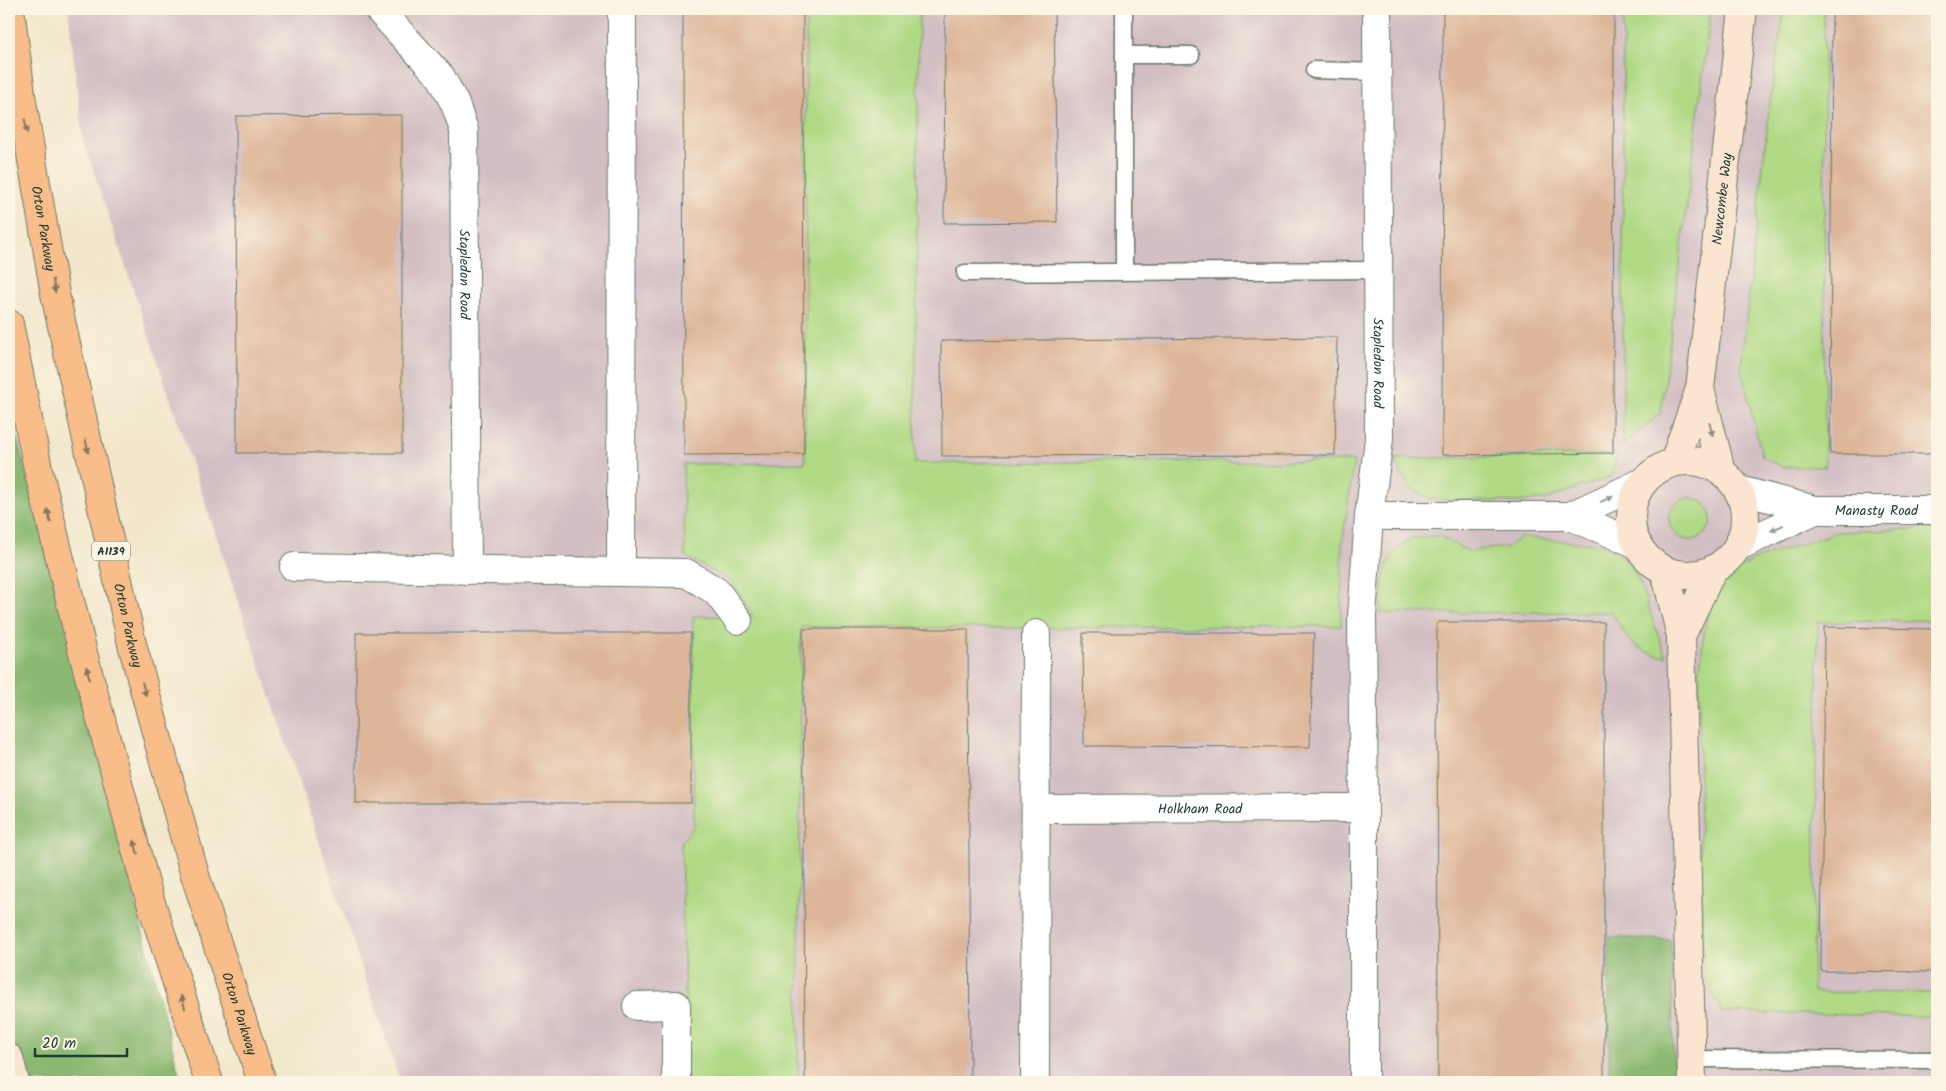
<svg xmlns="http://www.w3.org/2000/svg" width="1946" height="1091" viewBox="0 0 1946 1091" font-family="Kalam,sans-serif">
  <rect width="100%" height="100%" fill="#fcf5e5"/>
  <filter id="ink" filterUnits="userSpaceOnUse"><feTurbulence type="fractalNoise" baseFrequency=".02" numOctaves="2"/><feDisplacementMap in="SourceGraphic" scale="10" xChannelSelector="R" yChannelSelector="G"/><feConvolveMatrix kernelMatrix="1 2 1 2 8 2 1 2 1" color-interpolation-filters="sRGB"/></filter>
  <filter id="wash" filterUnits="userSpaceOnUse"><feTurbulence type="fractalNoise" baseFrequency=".0096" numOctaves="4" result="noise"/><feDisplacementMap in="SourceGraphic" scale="20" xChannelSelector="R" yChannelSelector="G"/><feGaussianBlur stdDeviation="1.12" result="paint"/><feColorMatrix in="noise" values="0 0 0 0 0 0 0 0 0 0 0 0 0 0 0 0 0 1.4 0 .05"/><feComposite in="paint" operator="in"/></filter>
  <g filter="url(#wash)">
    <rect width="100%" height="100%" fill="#f2e7cb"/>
    <path fill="#d2bec3" d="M68 9H1937V1082H400L83 140Z"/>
    <g fill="#afd984" stroke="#678b5c">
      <path d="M806 9H919L915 463 1354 461 1342 544 1341 626 995 628 801 627 798 1082H687L681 842 694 826 693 616 753 617 733 582 685 556 683 464 805 463Z"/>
      <path d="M1623 9H1711L1661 413 1623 444Z"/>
      <path d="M1784 9H1824L1825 467H1782L1762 456 1741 368 1769 110Z"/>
      <path d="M1617 454 1612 476 1546 499 1517 502 1431 499 1412 490 1400 472 1394 459Z"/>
      <circle cx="1690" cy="519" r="21"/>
      <path d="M1937 528V620L1818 622 1813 992 1937 993V1017L1722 1012 1704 975 1700 854 1699 677 1704 631 1711 598 1725 576 1757 559 1837 532Z"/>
      <path d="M1439 536 1468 551 1508 547 1521 537 1604 545 1627 559 1639 581 1666 657C1630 649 1630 641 1611 612L1380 613 1384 572 1391 556 1411 538Z"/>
    </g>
    <g fill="#8bb972" stroke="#557b53">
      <path d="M9 405 181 1082H20L9 1051Z"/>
      <path d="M1609 937 1671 940 1674 1082H1609Z"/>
    </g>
    <g id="blocks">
      <g fill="#ddb598">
        <path d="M683 9H803L804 454 684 455Z"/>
        <path d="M945 9H1054L1057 222 944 223Z"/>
        <path d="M1443 9H1614L1613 453 1442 455Z"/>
        <path d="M1832 9H1937V454H1830Z"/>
        <path d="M402 115V453H237L236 116Z"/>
        <path d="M1337 337 1335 455 942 456 941 341Z"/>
        <path d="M1437 622H1604V1082H1438Z"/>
        <path d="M1824 627 1937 629V972L1821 971Z"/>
        <path d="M803 629H968L970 1082H805Z"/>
        <rect x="356" y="633" width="335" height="170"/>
        <path d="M1083 633H1314L1310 747 1084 746Z"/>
      </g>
    </g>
  </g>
  <g filter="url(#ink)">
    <use href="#blocks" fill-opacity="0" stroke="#697869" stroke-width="1"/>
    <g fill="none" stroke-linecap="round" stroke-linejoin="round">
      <defs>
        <g id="lane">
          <path d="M1124 9V271"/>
          <path d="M1124 55H1191"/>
          <path d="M1314 70 1377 72"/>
          <path d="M965 273 1378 270"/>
          <path d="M1691 1059 1937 1060"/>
        </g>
        <g id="street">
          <path id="s1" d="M378 9 441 77 455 104 464 130 467 570"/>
          <path id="s2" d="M1377 9 1379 439 1369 516H1570L1637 544"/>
          <path id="s3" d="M1739 490 1815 510H1937"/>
          <path d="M1570 516 1643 482"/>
          <path d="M1739 546 1815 510"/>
          <path d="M294 567 686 573 716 591 738 620"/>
          <path d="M621 571 622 9"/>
          <path id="s4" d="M1036 809 1364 808"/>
          <path d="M637 1006 676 1005V1082"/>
          <path d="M1035 1082 1036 634"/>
          <path d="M1364 1082V808L1362 616 1369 516"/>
        </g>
        <g id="secondary">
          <path d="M1700 389 1721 470"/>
          <circle cx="1688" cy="518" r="57"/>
          <path id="s5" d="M1674 462 1700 389 1743 9"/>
          <path d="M1665 571 1681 636 1692 1082"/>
          <path d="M1681 636 1712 571"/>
          <path d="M9 1058 15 1082"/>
        </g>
        <g id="primary">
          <path id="s6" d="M10 9 22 102 55 294 132 644 194 872 262 1082"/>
          <path d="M9 324 38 469 84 657 146 887 209 1082"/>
        </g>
      </defs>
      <use href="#lane" stroke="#697869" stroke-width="19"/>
      <use href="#street" stroke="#697869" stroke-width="30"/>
      <use href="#secondary" stroke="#697869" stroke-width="30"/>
      <use href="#primary" stroke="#697869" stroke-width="30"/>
      <use href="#lane" stroke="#fff" stroke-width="16"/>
      <use href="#street" stroke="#fff" stroke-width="28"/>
      <use href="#secondary" stroke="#fce5d0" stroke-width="28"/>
      <use href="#primary" stroke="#f8bd89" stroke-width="28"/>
    </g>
    <defs><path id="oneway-solid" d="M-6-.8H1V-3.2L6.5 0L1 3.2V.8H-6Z" transform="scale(1.25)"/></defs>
    <g fill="#81775a">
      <use href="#oneway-solid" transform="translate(26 126) rotate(80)"/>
      <use href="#oneway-solid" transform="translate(54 286) rotate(80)"/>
      <use href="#oneway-solid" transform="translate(87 446) rotate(78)"/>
      <use href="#oneway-solid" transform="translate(49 516) rotate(-104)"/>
      <use href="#oneway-solid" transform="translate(88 673) rotate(-105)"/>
      <use href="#oneway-solid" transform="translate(144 689) rotate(75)"/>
      <use href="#oneway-solid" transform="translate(136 847) rotate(-105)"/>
      <use href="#oneway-solid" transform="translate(183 1002) rotate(-108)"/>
    </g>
    <use fill="#8e9182" href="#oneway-solid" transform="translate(1711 429) rotate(76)"/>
    <g fill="#8f9e9a">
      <use href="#oneway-solid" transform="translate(1607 499) rotate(-25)"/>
      <use href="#oneway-solid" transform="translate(1777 528) rotate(155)"/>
    </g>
  </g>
  <g text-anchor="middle" stroke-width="4" stroke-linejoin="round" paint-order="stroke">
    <rect fill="#fcf5e5" stroke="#617469" stroke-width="1" x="92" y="541.5" width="38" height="19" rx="4"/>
    <g font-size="12" font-weight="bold" fill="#1f3d34">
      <text x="111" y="555">A1139</text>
    </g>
    <g font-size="14" fill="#1f3d34" stroke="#fcf5e5">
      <text dy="5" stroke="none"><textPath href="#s5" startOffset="269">Newcombe Way</textPath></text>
      <text dy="5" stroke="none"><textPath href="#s6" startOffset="222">Orton Parkway</textPath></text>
      <text dy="5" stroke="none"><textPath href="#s1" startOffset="295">Stapledon Road</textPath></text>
      <text dy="5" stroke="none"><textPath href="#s2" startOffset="354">Stapledon Road</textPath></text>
      <text dy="5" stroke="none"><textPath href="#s3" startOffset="140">Manasty Road</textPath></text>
      <text dy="5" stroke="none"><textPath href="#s6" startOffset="628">Orton Parkway</textPath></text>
      <text dy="5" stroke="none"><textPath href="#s4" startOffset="164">Holkham Road</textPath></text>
      <text dy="5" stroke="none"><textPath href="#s6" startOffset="1032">Orton Parkway</textPath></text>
    </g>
  </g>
  <rect width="1946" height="1091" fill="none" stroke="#fcf5e5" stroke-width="30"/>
  <path d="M35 1048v8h92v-8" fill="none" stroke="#1f3d34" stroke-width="2.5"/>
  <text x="42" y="1048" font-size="15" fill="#1f3d34" stroke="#fcf5e5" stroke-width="4" paint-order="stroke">20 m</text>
</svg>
